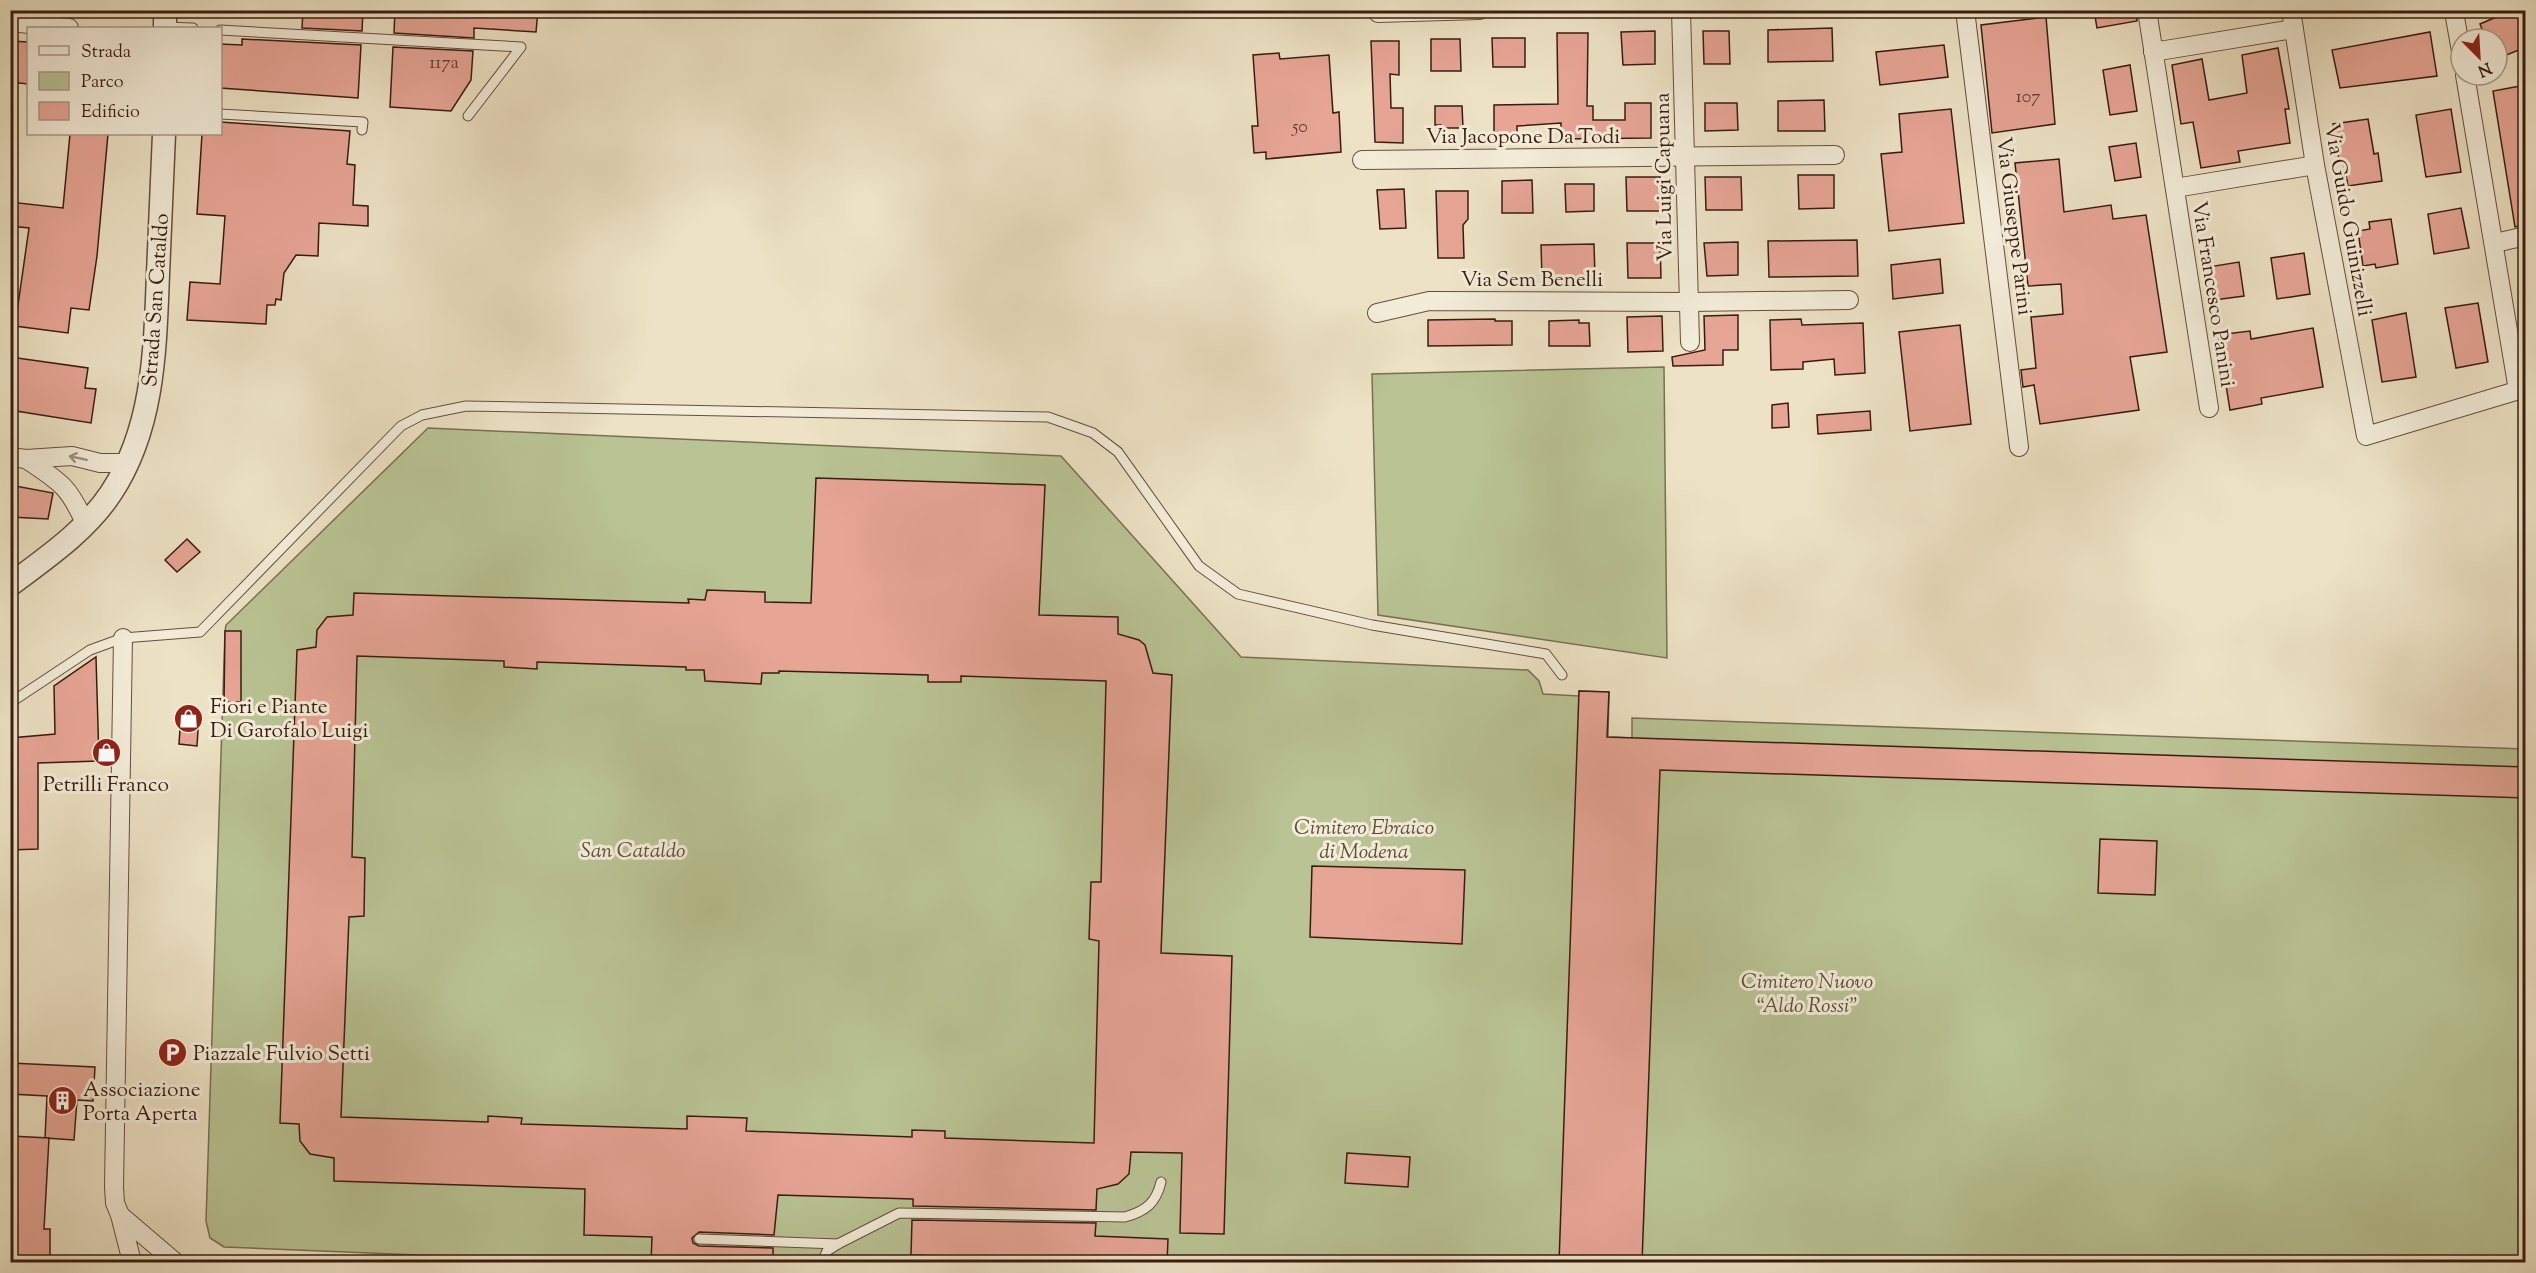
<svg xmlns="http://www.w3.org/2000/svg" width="2536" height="1273" viewBox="0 0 2536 1273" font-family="'Sorts Mill Goudy',serif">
  <rect width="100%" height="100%" fill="#ede2c5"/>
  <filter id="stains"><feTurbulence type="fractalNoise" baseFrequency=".00333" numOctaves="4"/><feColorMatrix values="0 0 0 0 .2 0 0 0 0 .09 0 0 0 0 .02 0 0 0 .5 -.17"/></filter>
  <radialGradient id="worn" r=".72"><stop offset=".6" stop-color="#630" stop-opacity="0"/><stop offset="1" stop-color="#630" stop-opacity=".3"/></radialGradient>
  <g fill="#b9c394" stroke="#797052" stroke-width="1.5">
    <path d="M1664 367 1667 658 1378 615 1372 374Z"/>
    <path d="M428 428 1061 456 1241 657 1528 670 1539 681 1543 694 1579 696V691L1609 692 1608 737 1632 738V718L2525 749V1262H1322L1224 1259 1221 1262H586L224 1247 210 1238 206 1221 225 631 226 625Z"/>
  </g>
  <g fill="#e7a596" stroke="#391c10" stroke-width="1.5" fill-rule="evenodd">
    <path d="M303 10H363L362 31 302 28Z"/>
    <path d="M395 10H538L536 32 474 28V38L394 33Z"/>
    <path d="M2094 10H2136L2137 21 2097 28Z"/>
    <path d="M2513 10H2526V47L2497 59V39H2486L2480 24Z"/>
    <path d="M2046 17 2055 124 1992 133 1981 25Z"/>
    <path d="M1832 28 1833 61 1768 62V30Z"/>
    <path d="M1655 31V64L1623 65 1621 32Z"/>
    <path d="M1703 31H1729L1730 64H1704Z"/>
    <path d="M2430 32 2437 76 2340 88 2332 50Z"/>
    <path d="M1557 33H1588L1587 106H1593V120H1625V103H1651V138L1561 139V123L1517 126V137H1494V105L1558 104Z"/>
    <path d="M1492 38H1525V67H1493Z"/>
    <path d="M242 39 361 45 358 98 220 88V44L242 45Z"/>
    <path d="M1431 39H1460L1461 71H1431Z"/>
    <path d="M10 41 28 42V84L10 82Z"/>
    <path d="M1371 41H1399V75L1390 74 1391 108H1403V143L1375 142Z"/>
    <path d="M1944 45 1948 77 1880 85 1876 52Z"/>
    <path d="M393 47 473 51 471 80 451 111 390 107Z"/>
    <path d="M2278 48 2289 109H2285L2290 143 2238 151 2240 162 2201 168 2193 122 2181 124 2172 65 2202 59 2209 100 2247 93 2242 55Z"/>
    <path d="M1279 53 1280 59 1329 55 1333 113 1339 112 1341 152 1266 159V152L1254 153 1252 126H1258L1253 55Z"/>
    <path d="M2130 65 2137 111 2110 115 2103 70Z"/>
    <path d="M2526 85V225L2515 227 2493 91Z"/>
    <path d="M1824 100 1825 131H1778V101Z"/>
    <path d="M1705 103H1737L1738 130 1705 131Z"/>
    <path d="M1435 106H1462L1463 128H1441V125H1435Z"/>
    <path d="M1951 109 1964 223 1889 231 1881 154 1902 152 1899 114Z"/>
    <path d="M2451 109 2461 172 2426 177 2416 115Z"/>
    <path d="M2368 119 2374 154 2378 153 2382 181 2348 186 2343 159 2339 160 2333 124Z"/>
    <path d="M220 122 350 131 347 164 355 165 353 205 368 206V226L319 223 318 256 296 255 284 273 281 300 276 299 275 305H267L266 324 187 320 190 282 220 284 225 216 197 214 202 134H220Z"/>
    <path d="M70 134H108L97 256 89 310 71 308 68 333 15 326 29 228 10 226V202L63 208Z"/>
    <path d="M2136 143 2141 177 2115 181 2109 147Z"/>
    <path d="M2059 159 2064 212 2111 205 2113 219 2146 215 2167 352 2130 357 2139 410 2040 424 2034 385 2023 387 2021 370 2036 368 2031 317 2063 314 2061 284 2028 286 2015 163Z"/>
    <path d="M1798 175H1834V208L1799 209Z"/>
    <path d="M1626 177H1660L1661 211H1627Z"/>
    <path d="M1705 177H1741L1742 210H1706Z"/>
    <path d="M1532 180 1533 213H1502V181Z"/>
    <path d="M1565 184H1594V211L1566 212Z"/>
    <path d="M1404 189 1406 228 1380 229 1377 190Z"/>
    <path d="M1436 191H1468V219L1463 225 1464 258H1438Z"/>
    <path d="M2461 208 2469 248 2434 254 2428 214Z"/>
    <path d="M2391 219 2398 264 2376 268 2375 264 2363 266 2358 231 2370 229 2369 222Z"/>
    <path d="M1857 240 1858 276 1769 277 1768 241Z"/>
    <path d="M1738 242V275L1707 276 1704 243Z"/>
    <path d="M1627 243H1660L1661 278H1628Z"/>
    <path d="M1594 244 1595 277 1542 278 1541 245Z"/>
    <path d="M2304 253 2310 294 2277 299 2271 258Z"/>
    <path d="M1940 259 1943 293 1893 299 1891 265Z"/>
    <path d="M2239 262 2244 296 2207 301 2202 268Z"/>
    <path d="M2478 303 2488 362 2456 368 2445 308Z"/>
    <path d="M2406 313 2416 377 2382 382 2372 320Z"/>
    <path d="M1738 315V350H1723V365L1673 366 1672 357 1705 350 1704 316Z"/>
    <path d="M1662 316 1663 351 1628 352 1627 317Z"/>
    <path d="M1495 319V321H1512V345L1428 346V320Z"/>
    <path d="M1801 319 1802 325 1863 323 1865 373 1835 375 1834 359 1803 362V369L1771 370 1770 320Z"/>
    <path d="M1579 320V323H1589L1590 346H1549V321Z"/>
    <path d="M1960 325 1971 424 1910 431 1899 332Z"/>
    <path d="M2313 328 2323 387 2261 398 2262 404 2230 410 2218 335 2250 331 2251 339Z"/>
    <path d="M10 357 88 368 85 388 96 389 91 423 10 410Z"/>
    <path d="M1788 403 1789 427 1772 428V405Z"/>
    <path d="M1870 411 1871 430 1818 434 1817 415Z"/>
    <path d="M816 478 1045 485 1039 615 1118 617V634L1139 640 1145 645 1153 673 1172 675 1161 953 1232 956 1224 1234 1180 1233 1182 1153 1131 1152 1129 1174 1118 1184 1097 1189 1096 1210 913 1206V1199L778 1195 774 1235 699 1232 692 1238 693 1243 699 1246 773 1248V1263H651L652 1237 584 1235 585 1189 334 1181V1158L310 1154 300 1141 299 1124 280 1123 297 650 316 647 317 630 327 617 353 615 354 593 689 603 688 599 705 600 707 590 765 592V602L811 603ZM357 656 504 661V667L537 669V662L686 667V670H704L705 681 761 684 762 673H779V671L928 675V682H961V676L1106 681 1101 882H1091L1089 939 1099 941 1094 1143 945 1138V1131L912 1130V1137L746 1131 747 1118 687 1116V1129L521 1124 522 1118 488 1116V1122L341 1117 349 917 364 916 365 858 352 857Z"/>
    <path d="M10 485 53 493 48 519 10 517Z"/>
    <path d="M187 539 200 552 177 572 165 560Z"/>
    <path d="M225 631H241V702H224Z"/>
    <path d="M96 657 99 761 38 763V849L10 850V738L55 734 54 686Z"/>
    <path d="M1579 691 1609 692 1607 737 2526 767V798L1660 770 1642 1263H1559Z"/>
    <path d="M181 714 199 715 197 746 179 744Z"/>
    <path d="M2100 839 2157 841 2155 895 2098 893Z"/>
    <path d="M1312 866 1465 870 1462 944 1310 937Z"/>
    <path d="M10 1063 95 1067 93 1101 77 1100 74 1140 45 1138 47 1096 10 1094Z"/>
    <path d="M10 1136 49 1138 44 1229H50V1263H10Z"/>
    <path d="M1347 1153 1410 1157 1408 1187 1345 1183Z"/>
    <path d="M912 1220 1096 1223 1095 1236 1168 1239 1167 1263 911 1255Z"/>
  </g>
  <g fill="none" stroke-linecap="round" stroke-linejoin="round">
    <defs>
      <g id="service">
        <path d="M165 27 193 28"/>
        <path d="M220 30 521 47 468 116"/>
        <path d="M220 114 363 122 362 130"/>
        <path d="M10 703 90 650 123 638 200 632 401 426 422 415 466 406 1048 417 1093 433 1118 452 1199 566 1238 594 1372 625 1546 654 1562 675"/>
        <path d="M699 1239 838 1244"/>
        <path d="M822 1262 827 1251 838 1244 899 1213 1125 1217C1146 1211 1156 1203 1161 1182"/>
      </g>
      <g id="minor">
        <path d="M1681 10 1690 342"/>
        <path d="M1965 10 2019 447"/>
        <path d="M2147 10 2209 408"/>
        <path d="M2291 10 2315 165 2366 436 2526 388"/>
        <path d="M2454 12 2461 51"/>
        <path d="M1378 13 1480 10"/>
        <path d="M10 22 69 28"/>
        <path d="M2153 52 2294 29"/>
        <path d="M2465 75 2518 390"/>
        <path d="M1362 160 1835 155"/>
        <path d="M2175 188 2315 165"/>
        <path d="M2495 243 2526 236"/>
        <path d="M1377 313 1429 301 1689 302 1849 300"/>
        <path d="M10 457 26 459 72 456 100 463H129"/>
        <path d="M26 459C60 482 68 485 85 523"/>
        <path d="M120 1215 115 1203 114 1187 123 638"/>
        <path d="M132 1262 120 1215 175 1262"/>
      </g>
      <g id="tertiary">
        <path d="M165 28V10"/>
        <path d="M10 585C46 558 86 531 111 493 154 428 155 350 158 274 160 227 162 180 164 134"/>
      </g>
    </defs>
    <use href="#service" stroke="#664e3d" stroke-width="11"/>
    <use href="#minor" stroke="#664e3d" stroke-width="20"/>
    <use href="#tertiary" stroke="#664e3d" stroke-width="25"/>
    <use href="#service" stroke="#f3ecd9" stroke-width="9"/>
    <use href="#minor" stroke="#f3ecd9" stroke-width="18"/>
    <use href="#tertiary" stroke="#f3ecd9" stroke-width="22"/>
  </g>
  <defs><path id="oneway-shaft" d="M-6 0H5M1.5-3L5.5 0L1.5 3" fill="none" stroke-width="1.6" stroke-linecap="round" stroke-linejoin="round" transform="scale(1.5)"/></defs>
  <use stroke="#9f8e7f" href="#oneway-shaft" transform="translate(78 458) rotate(-168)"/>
  <defs>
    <symbol id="shop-disc" viewBox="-11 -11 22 22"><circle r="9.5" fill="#8f2418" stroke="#f3ecd9"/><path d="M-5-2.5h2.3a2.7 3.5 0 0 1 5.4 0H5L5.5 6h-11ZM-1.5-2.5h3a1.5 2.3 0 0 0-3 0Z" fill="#fff"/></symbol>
    <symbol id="parking-disc" viewBox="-11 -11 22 22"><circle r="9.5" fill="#8f2418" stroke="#f3ecd9"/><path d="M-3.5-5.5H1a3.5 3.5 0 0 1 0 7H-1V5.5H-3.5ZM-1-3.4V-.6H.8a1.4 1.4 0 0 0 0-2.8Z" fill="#fff"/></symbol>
    <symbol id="building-disc" viewBox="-11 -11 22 22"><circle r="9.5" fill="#8f2418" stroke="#f3ecd9"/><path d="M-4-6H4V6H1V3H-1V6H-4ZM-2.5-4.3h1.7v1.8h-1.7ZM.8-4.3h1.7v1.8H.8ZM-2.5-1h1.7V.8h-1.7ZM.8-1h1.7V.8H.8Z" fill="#fff"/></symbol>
  </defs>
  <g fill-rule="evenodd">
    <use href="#shop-disc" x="172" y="702" width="33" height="33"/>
    <use href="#shop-disc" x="90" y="736" width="33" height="33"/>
    <use href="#parking-disc" x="156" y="1036" width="33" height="33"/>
    <use href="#building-disc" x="46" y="1084" width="33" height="33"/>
  </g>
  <g text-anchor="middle" stroke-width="6" stroke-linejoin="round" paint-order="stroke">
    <g font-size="18" fill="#643e32">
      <text x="444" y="68">117a</text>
      <text x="2028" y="102">107</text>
      <text x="1300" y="132">50</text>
    </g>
    <g font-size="21" fill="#391c10" stroke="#f3ecd9">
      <text x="1523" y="143">Via Jacopone Da Todi</text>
      <text transform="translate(1663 177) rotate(-91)" y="7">Via Luigi Capuana</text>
      <text transform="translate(2349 220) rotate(80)" y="7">Via Guido Guinizzelli</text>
      <text transform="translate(2015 226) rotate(83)" y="7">Via Giuseppe Parini</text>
      <text x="1532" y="286">Via Sem Benelli</text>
      <text transform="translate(2214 294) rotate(81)" y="7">Via Francesco Panini</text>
      <text transform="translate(155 300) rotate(-86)" y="7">Strada San Cataldo</text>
    </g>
    <g font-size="21" fill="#391c10" stroke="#f3ecd9" text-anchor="start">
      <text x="210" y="713">Fiori e Piante<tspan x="210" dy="24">Di Garofalo Luigi</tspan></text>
      <text x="106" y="791" text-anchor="middle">Petrilli Franco</text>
      <text x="193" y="1060">Piazzale Fulvio Setti</text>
      <text x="83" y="1096">Associazione<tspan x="83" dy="24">Porta Aperta</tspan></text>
    </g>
    <g font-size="21" font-style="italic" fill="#5f4e38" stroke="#f3ecd9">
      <text x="1364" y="834">Cimitero Ebraico<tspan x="1364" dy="24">di Modena</tspan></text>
      <text x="633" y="857">San Cataldo</text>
      <text x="1807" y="988">Cimitero Nuovo<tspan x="1807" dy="24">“Aldo Rossi”</tspan></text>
    </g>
  </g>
  <rect width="2536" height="1273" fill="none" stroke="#ede2c5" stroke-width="36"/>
  <rect x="12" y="12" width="2512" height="1249" fill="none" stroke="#391c10" stroke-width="3"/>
  <rect x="18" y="18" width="2500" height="1237" fill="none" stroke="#391c10" stroke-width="1.5"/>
  <rect x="27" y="27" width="195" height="108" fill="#f3ecd9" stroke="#a99989" stroke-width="1.5"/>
  <rect x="39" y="46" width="30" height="9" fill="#f3ecd9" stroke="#a99989" stroke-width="1.5"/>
  <text x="81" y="57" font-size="18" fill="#391c10">Strada</text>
  <rect x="39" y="72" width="30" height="18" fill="#b9c394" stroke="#a99989" stroke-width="1.5"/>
  <text x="81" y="87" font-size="18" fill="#391c10">Parco</text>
  <rect x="39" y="102" width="30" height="18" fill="#e7a596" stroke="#a99989" stroke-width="1.5"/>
  <text x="81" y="117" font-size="18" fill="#391c10">Edificio</text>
  <g transform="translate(2479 57) rotate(156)"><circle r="28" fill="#f3ecd9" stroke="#a99989" stroke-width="1.5"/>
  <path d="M0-4.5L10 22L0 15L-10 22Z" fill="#8f2418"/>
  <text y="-9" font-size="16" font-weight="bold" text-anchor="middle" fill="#391c10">N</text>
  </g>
  <rect width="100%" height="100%" filter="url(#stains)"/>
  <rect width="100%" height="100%" fill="url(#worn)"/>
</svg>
